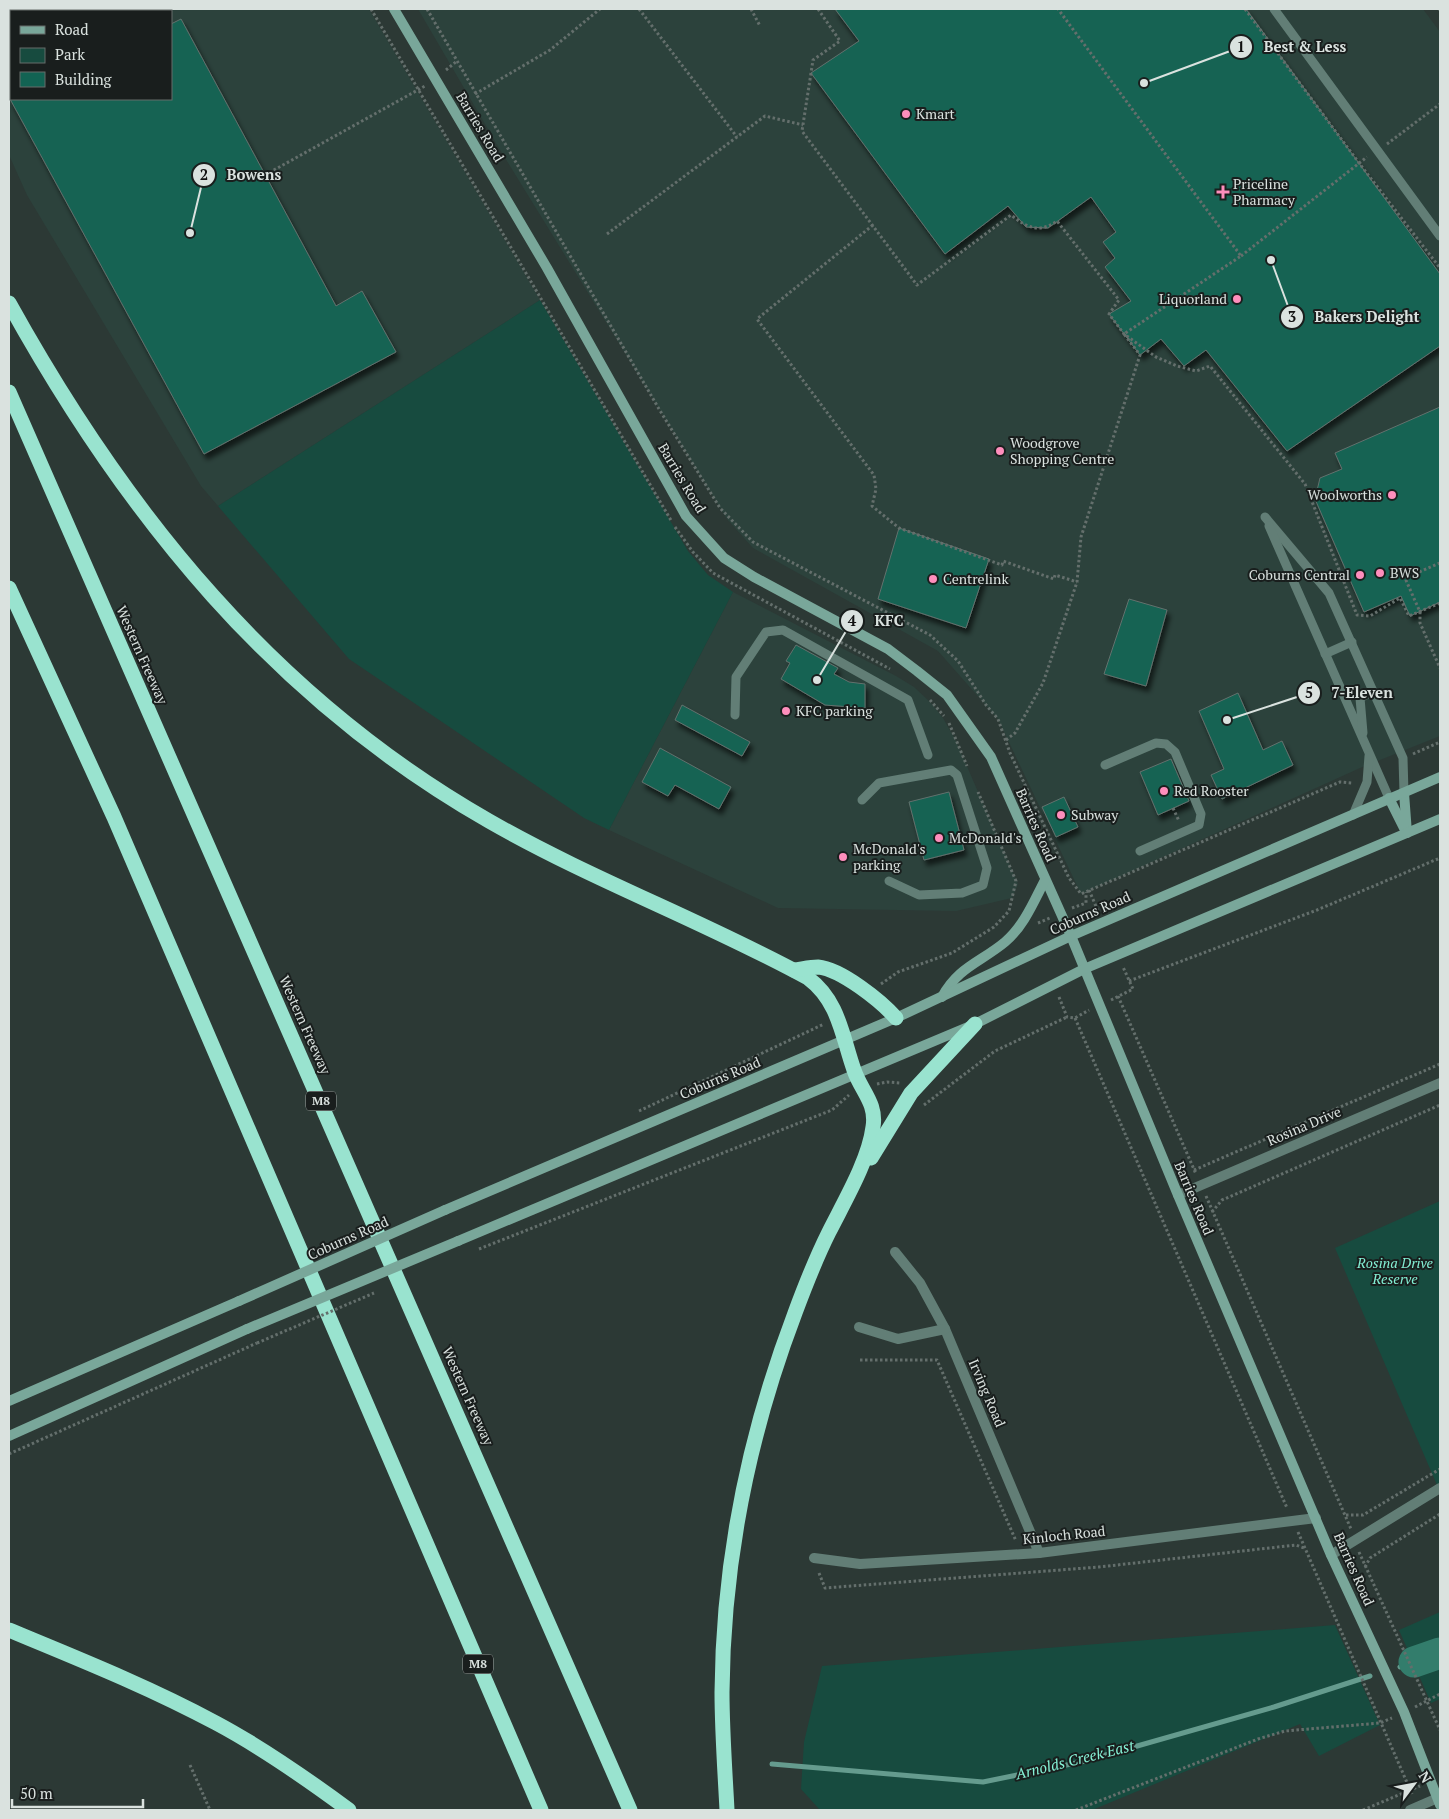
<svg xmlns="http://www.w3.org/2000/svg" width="1449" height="1819" viewBox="0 0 1449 1819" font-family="'PT Serif',serif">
  <defs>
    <filter id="shadow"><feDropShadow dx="3" dy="5.5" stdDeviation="2.5" flood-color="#0009"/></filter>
  </defs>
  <rect width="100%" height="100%" fill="#2c3935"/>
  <g fill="#2c423c" fill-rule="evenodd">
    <path d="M9 9H369L540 300 218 506 201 486 27 195 9 155ZM11 11H171V99H11Z"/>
    <path d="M418 9H1423L1440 32V736L1360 768 1081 894 998 719 938 651 753 548 727 519 499 148Z"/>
    <path d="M733 592 896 676 914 687 930 702 943 718 956 741 1018 884 1012 898 956 911 778 908 609 830Z"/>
  </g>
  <g fill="#174b3f">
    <path d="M540 300 688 551 708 575 733 592 609 830 584 818 349 659 218 506Z"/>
    <path d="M1440 1201V1492L1335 1248Z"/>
    <path d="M1440 1612V1699L1431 1703 1399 1630Z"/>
    <path d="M1335 1625 1380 1725 1319 1756 1300 1724 1092 1810H820L801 1789 804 1742 822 1666Z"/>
  </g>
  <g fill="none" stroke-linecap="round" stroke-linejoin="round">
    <g stroke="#659b8e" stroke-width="5">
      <path d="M1400 1667 1414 1662"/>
      <path d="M772 1764 983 1782 1081 1762 1274 1707 1370 1676"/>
    </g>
    <path stroke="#337d6c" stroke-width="31" d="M1414 1662 1440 1653"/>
  </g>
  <g fill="#126353" stroke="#63716d" filter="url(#shadow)">
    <path d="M835 9H1246L1440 274V346L1287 451 1206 350 1184 366 1161 339 1140 355 1109 314 1131 301 1105 267 1115 258 1103 242 1116 232 1091 197 1048 228 1026 227 1008 206 945 254 811 73 859 41Z"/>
    <path d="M181 19 336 306 362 291 396 352 204 454 10 99H171V24Z"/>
    <path d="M1440 407V602L1410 616 1401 596 1364 612 1315 499 1320 478 1342 469 1335 453Z"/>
    <path d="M899 528 989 559 966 628 878 599Z"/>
    <path d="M1129 599 1167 610 1146 686 1104 674Z"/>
    <path d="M796 645 838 668 834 674 849 682 865 684V708L825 705 781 679 790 663 786 661Z"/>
    <path d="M1238 693 1263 750 1282 741 1293 765 1222 799 1211 775 1224 769 1199 711Z"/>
    <path d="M682 705 750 742 742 756 675 720Z"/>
    <path d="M660 748 731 787 719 809 675 785 668 796 642 782Z"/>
    <path d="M1171 759 1189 801 1158 815 1140 772Z"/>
    <path d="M949 792 964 850 924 860 909 802Z"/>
    <path d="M1064 797 1078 827 1056 837 1042 807Z"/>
  </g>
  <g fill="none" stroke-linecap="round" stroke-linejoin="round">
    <g stroke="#646f6c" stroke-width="3" stroke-dasharray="2.5 2.5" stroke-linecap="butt">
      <path d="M371 9 672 522"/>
      <path d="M427 9 659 409 720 508 753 542 930 635 958 661 986 705 998 719 1010 753 1069 878 1081 894 1340 782 1352 783"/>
      <path d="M639 9 737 137"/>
      <path d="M751 9 760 26"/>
      <path d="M818 9 840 41 813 60 802 131 917 285 1011 215C1026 227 1039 234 1057 221L1119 300 1109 314 1124 334 1156 357 1177 366 1196 371 1210 366 1305 484 1357 615 1370 616 1400 598 1409 616 1440 603"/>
      <path d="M1245 9 1359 163 1440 268"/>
      <path d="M1439 9 1440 10"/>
      <path d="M446 70 457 61"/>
      <path d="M475 94 550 50 600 9"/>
      <path d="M1387 144 1440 104"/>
      <path d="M265 175 425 86"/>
      <path d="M873 225 757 319 874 475 876 489 872 506 899 528 1002 565 1003 561 1054 579 1055 575 1077 582"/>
      <path d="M607 234 765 116 803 125"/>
      <path d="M1241 256 1367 157"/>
      <path d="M675 527 693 552 713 573 890 669"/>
      <path d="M1440 563 1405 578 1420 612V623L1440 668"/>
      <path d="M930 700 944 716"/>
      <path d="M949 723 967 766"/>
      <path d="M1006 740 1015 733 1043 683 1077 582 1081 537 1140 355 1124 334 1241 256 1058 9"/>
      <path d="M1413 754 1440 742"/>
      <path d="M1173 808 1179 821"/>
      <path d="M1089 890 1098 911"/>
      <path d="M1072 908 1086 903V892"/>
      <path d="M1038 923 1050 918"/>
      <path d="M1129 981 1317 910 1440 858"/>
      <path d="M881 984 898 972 952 953 994 927 1009 911 1016 881 978 792"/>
      <path d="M1118 996 1196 1174"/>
      <path d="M1059 997 1067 1017 1075 1018 1089 1010"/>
      <path d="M1111 1000 1133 989 1123 967"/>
      <path d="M1075 1018 1287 1508"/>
      <path d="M877 1084 887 1082 900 1083"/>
      <path d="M924 1105 995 1051 1067 1017"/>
      <path d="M639 1111 824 1024"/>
      <path d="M1194 1170 1440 1064"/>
      <path d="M1206 1196 1351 1529"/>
      <path d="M1212 1212 1222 1200 1440 1105"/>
      <path d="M479 1249 832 1110 849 1095"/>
      <path d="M860 1360H937L1016 1541"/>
      <path d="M9 1454 257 1343"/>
      <path d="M1346 1515H1363L1440 1469"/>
      <path d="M1298 1532 1412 1794"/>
      <path d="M1359 1552 1440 1730"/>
      <path d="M1365 1567 1370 1558 1440 1514"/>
      <path d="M819 1573 825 1588 1099 1567 1296 1545 1304 1548"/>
      <path d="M1415 1707 1440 1694"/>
      <path d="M190 1765 210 1810"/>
      <path d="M1076 1810 1258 1739 1285 1731 1380 1723 1392 1718"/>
      <path d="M1363 1810 1420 1786"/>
    </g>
    <g stroke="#627e76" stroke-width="9">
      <path d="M1274 9 1440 236"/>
      <path d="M1265 517 1329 593 1403 758 1404 793"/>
      <path d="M1269 526 1389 798"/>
      <path d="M1325 654 1352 642"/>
      <path d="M735 715 736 677 766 632 783 630 908 700 928 755"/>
      <path d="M1363 733 1360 698 1373 691"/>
      <path d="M1105 765 1156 743 1166 744 1175 752 1201 814 1199 825 1140 851"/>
      <path d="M862 800 879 783 951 770 957 775 987 868 983 885 962 893 919 895 889 881"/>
      <path d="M1353 815 1367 782 1369 756"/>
    </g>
    <g stroke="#627e76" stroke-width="10">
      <path d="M1178 1195 1440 1083"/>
      <path d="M895 1252 920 1283 945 1329 1039 1553"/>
      <path d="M859 1327 898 1339 945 1329"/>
      <path d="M1331 1555 1440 1488"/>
      <path d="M814 1558 860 1564 1039 1553 1316 1518"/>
      <path d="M1410 1810 1440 1797"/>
    </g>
    <g stroke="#79a79a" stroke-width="10">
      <path d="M394 9 547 268 686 516 724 558 754 577 888 649 917 671 947 695 991 757 1071 936 1178 1195 1331 1555 1404 1712 1440 1805"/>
      <path d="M1404 793 1407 833"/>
      <path d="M1389 798 1404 828"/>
      <path d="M942 997C958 967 981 962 1005 942 1024 926 1034 901 1045 880"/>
      <path d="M445 1210 896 1018 1071 936 1440 777"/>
      <path d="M458 1241 975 1024 1084 969 1440 819"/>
      <path d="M9 1401 239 1301"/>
      <path d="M9 1436 247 1329"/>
    </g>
    <g stroke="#99e3cf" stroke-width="15">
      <path d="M9 303C127 516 275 699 489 821 592 880 704 921 808 978 839 1001 842 1036 854 1070 861 1091 877 1103 873 1127 869 1160 844 1202 829 1232 816 1258 805 1286 795 1313 749 1434 723 1563 722 1692 722 1731 725 1771 727 1810"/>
      <path d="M9 392 630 1810"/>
      <path d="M9 588 114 817 541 1810"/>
      <path d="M794 970C802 969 810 967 818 967 841 969 881 1001 896 1018"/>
      <path d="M871 1158 911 1093 975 1024"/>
      <path d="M9 1630C79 1659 149 1687 216 1723 263 1748 307 1779 349 1810"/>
    </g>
    <path stroke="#646f6c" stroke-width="3" stroke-dasharray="2.5 2.5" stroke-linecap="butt" d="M257 1343 374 1293"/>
    <g stroke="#79a79a" stroke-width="10">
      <path d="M239 1301 445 1210"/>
      <path d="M247 1329 458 1241"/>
    </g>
  </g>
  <g fill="#fe8ebc" stroke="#191e1d" stroke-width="2">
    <circle cx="906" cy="114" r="5"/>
    <path d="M1220.5 184.5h5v5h5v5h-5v5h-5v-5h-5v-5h5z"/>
    <circle cx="1237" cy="299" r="5"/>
    <circle cx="1000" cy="451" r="5"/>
    <circle cx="1392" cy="495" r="5"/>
    <circle cx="1380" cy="573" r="5"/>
    <circle cx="1360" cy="575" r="5"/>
    <circle cx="933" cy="579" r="5"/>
    <circle cx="786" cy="711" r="5"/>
    <circle cx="1164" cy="791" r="5"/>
    <circle cx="1061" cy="815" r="5"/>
    <circle cx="939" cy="838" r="5"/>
    <circle cx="843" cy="857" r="5"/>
  </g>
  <g text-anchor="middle" stroke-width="4" stroke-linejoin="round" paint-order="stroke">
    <g fill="#191e1d" stroke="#a0a7a5" stroke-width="1">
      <rect x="306" y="1091.5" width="30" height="19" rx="4"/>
      <rect x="463" y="1654.5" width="30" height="19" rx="4"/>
    </g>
    <g font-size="12" font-weight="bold" fill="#dae2df">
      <text x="321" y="1105">M8</text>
      <text x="478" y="1668">M8</text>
    </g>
    <g font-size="14" fill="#dae2df" stroke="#191e1d" text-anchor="start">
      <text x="916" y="119">Kmart</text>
      <text x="1233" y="189">Priceline<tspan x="1233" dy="16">Pharmacy</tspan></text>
      <text x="1227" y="304" text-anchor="end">Liquorland</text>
      <text x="1010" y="448">Woodgrove<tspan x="1010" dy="16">Shopping Centre</tspan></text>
      <text x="1382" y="500" text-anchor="end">Woolworths</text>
      <text x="1390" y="578">BWS</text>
      <text x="1350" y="580" text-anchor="end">Coburns Central</text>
      <text x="943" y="584">Centrelink</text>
      <text x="796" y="716">KFC parking</text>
      <text x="1174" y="796">Red Rooster</text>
      <text x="1071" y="820">Subway</text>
      <text x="949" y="843">McDonald's</text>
      <text x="853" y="854">McDonald's<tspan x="853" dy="16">parking</tspan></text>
    </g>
    <g font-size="14" fill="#dae2df" stroke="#191e1d">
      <text transform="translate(480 127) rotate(59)" y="5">Barries Road</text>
      <text transform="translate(682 478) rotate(59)" y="5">Barries Road</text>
      <text transform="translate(142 655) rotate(66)" y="5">Western Freeway</text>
      <text transform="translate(1036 825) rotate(66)" y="5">Barries Road</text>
      <text transform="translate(1090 913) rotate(-24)" y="5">Coburns Road</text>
      <text transform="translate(305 1025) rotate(66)" y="5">Western Freeway</text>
      <text transform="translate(720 1078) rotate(-23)" y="5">Coburns Road</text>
      <text transform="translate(1304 1126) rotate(-23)" y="5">Rosina Drive</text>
      <text transform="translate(1194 1198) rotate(67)" y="5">Barries Road</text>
      <text transform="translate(348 1238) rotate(-24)" y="5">Coburns Road</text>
      <text transform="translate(987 1393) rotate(67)" y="5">Irving Road</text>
      <text transform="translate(468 1396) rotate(66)" y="5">Western Freeway</text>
      <text transform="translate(1064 1535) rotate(-6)" y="5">Kinloch Road</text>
      <text transform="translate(1354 1569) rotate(66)" y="5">Barries Road</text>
    </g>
    <g font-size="14" font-style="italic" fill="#83efd4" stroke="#191e1d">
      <text x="1395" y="1268">Rosina Drive<tspan x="1395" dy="16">Reserve</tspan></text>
    </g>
    <g font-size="15" font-style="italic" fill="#86f3d7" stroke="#191e1d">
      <text transform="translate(1075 1760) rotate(-14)" y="5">Arnolds Creek East</text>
    </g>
  </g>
  <path fill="none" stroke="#dae2df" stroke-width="2" d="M1144 83L1241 47M190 233L204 175M1271 260L1292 317M817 680L852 621M1227 720L1309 693"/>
  <g fill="#dae2df" stroke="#191e1d" stroke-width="2">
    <circle cx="1144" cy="83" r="5"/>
    <circle cx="190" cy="233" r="5"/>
    <circle cx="1271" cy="260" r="5"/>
    <circle cx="817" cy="680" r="5"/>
    <circle cx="1227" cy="720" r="5"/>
    <circle cx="1241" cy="47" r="12"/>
    <circle cx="204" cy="175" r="12"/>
    <circle cx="1292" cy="317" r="12"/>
    <circle cx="852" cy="621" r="12"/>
    <circle cx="1309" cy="693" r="12"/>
  </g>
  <g font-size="15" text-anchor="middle" font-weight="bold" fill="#111">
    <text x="1241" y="52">1</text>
    <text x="204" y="180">2</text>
    <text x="1292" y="322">3</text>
    <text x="852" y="626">4</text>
    <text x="1309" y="698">5</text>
  </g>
  <g font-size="15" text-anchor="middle" font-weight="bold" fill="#dae2df" stroke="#191e1d" stroke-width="4" stroke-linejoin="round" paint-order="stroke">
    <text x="1305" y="52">Best &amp; Less</text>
    <text x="254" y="180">Bowens</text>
    <text x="1367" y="322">Bakers Delight</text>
    <text x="889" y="626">KFC</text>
    <text x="1362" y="698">7-Eleven</text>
  </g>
  <rect width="1449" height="1819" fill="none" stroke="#dae2df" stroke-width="20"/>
  <rect x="10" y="10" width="162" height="90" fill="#191e1d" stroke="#666c6b"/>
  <rect x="20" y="26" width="25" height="8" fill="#79a79a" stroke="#666c6b"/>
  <text x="55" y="35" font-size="15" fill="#dae2df">Road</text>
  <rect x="20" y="48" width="25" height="15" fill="#174b3f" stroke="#666c6b"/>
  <text x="55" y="60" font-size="15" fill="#dae2df">Park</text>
  <rect x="20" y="72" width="25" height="15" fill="#126353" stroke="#666c6b"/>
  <text x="55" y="85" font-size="15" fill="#dae2df">Building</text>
  <g transform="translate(1414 1784) rotate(58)" stroke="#191e1d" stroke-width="4" paint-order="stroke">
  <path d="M0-4L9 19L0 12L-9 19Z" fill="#dae2df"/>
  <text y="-8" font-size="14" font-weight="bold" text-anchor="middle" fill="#dae2df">N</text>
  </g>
  <path d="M12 1799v8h131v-8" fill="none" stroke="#dae2df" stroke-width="2.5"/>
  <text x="20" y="1799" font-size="15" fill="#dae2df" stroke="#191e1d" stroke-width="4" paint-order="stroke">50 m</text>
</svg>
